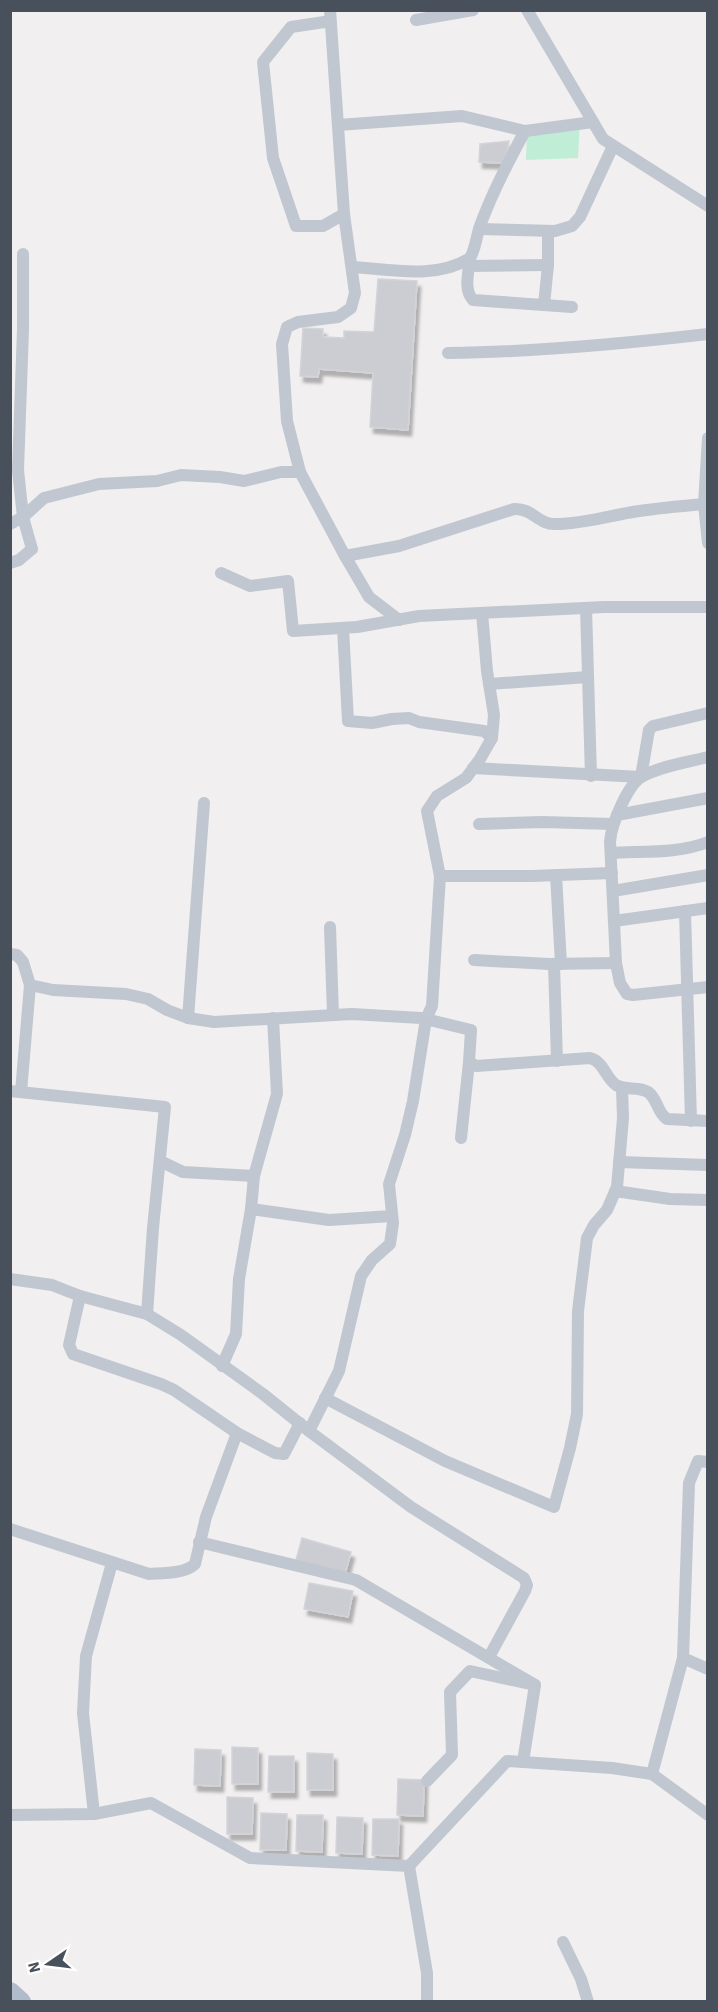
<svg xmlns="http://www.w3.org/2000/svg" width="718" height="2012" viewBox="0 0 718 2012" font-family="'Source Sans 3',sans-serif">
  <defs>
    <filter id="shadow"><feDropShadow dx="3.5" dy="6" stdDeviation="1.5" flood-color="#0004"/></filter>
  </defs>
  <rect width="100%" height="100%" fill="#f1efef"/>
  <path fill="#bfedd6" d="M580 120 578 158 526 160 527 131Z"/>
  <g fill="#cccdd3" stroke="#d3d4da" stroke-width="1.5" filter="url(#shadow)">
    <path d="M509 141 505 163 479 162 480 144Z"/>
    <path d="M378 279 417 281 408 430 370 427 373 373 319 369 318 377 300 376 303 328 323 329V337L344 338V331L374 332Z"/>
    <path d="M302 1538 351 1552 345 1574 296 1560Z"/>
    <path d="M309 1583 353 1591 348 1617 304 1609Z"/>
    <path d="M232 1747 258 1748V1784H232Z"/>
    <path d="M195 1749 221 1750 220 1786 194 1785Z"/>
    <path d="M307 1753 333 1754V1790H307Z"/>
    <path d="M269 1756H294V1792H268Z"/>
    <path d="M398 1779 424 1780 423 1816 397 1815Z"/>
    <path d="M227 1797 253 1798 252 1834H227Z"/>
    <path d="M261 1813 287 1814 286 1850H260Z"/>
    <path d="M297 1815H323L322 1852 296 1851Z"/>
    <path d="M337 1817 363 1818 362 1854 336 1853Z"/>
    <path d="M373 1819H399L398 1856 372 1855Z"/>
  </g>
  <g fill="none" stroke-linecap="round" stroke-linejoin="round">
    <g stroke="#c0c7d0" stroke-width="12">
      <path d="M330 10 344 214 323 226H296L273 158 263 62 291 27 331 21"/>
      <path d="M527 10 603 139 708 206"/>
      <path d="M416 20 473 10"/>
      <path d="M338 125 462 116 525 131 593 122"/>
      <path d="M344 214 355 293 351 308 338 317 298 322 287 327 282 344 287 421 300 472 345 556"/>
      <path d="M479 229 555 231 572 226 580 217 613 146"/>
      <path d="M470 258C469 271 463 290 473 300L572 307"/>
      <path d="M469 266 548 265"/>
      <path d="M352 267C390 269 436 280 470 258 476 248 476 237 480 226 492 193 508 162 525 131"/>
      <path d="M544 305 548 265V231"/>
      <path d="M448 353C535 352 621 344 708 334"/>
      <path d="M708 438 704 504 708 543"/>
      <path d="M10 524 23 517 44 498 99 484 157 481 181 475 220 477 244 481 281 472H300"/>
      <path d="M10 563 19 560 32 549 23 517 18 470 23 329V254"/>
      <path d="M221 573 250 586 288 581 293 631 357 627 419 616 604 607H708"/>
      <path d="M586 608 591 776"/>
      <path d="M399 620 369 597 345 556 399 546 514 509C533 508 538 525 556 524 584 524 611 515 639 511 660 508 682 506 704 504"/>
      <path d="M343 628 348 721 372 723 392 719 409 718 419 722 484 731 492 738"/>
      <path d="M489 684 588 677"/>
      <path d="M708 757C688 762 661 766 643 776 628 783 611 825 610 842L616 963 620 983 627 994 633 995 708 987"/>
      <path d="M473 768 641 777 649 730 653 726 708 713"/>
      <path d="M617 815 708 798"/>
      <path d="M479 824 542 822 613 824"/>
      <path d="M611 853C642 851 678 854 708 842"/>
      <path d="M556 875 561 964"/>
      <path d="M440 876H532L612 873"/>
      <path d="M613 891 708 875"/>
      <path d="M685 911 691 1121"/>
      <path d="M614 921 708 908"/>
      <path d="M330 927 333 1015"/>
      <path d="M10 954 17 955 23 962 30 985 53 990 126 994 148 999 167 1010 188 1018 214 1022 352 1014 421 1018 471 1030 469 1062 476 1066 590 1058C604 1062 605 1077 616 1085 626 1091 638 1086 648 1092 658 1099 657 1113 667 1119L708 1121"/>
      <path d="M474 960 549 964 616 963"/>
      <path d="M554 964 557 1061"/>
      <path d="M188 1018 204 803"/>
      <path d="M10 1091 165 1107 153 1228 147 1314 80 1296 52 1285 10 1279"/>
      <path d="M21 1092 30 985"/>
      <path d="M461 1138 469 1062"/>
      <path d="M160 1161 183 1172 254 1176 251 1209"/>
      <path d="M619 1162 708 1165"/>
      <path d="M254 1176 277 1094 273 1018"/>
      <path d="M615 1191 670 1199 708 1200"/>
      <path d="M80 1296 69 1345 73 1354 161 1384 174 1390 237 1433"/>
      <path d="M147 1314 181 1335 263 1394 309 1431 339 1371 361 1276 372 1260 390 1244 393 1223 389 1184 405 1135 413 1101 426 1019 432 1006 440 876 427 811 437 796 466 778 480 759 492 738 494 715 487 671 482 613"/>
      <path d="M222 1366 236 1334 239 1279 251 1209 329 1220 392 1216"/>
      <path d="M325 1398 445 1461 554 1507 570 1448 577 1414 578 1311 587 1238 594 1225 607 1210 617 1187 623 1118 622 1088"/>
      <path d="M309 1431 411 1507 524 1578 527 1585 525 1591 489 1657"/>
      <path d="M10 1529 149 1574C162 1573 185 1574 195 1564L206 1517 237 1433 275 1453 284 1454 300 1423"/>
      <path d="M199 1542 356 1580 535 1685"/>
      <path d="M683 1658 708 1669"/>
      <path d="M652 1774 708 1815"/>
      <path d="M427 1781 452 1755 450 1692 470 1671 535 1685 523 1762"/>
      <path d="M94 1814 83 1713 86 1656 112 1563"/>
      <path d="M10 1815 94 1814 151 1803 250 1858 409 1866 507 1761 612 1768 652 1774 683 1658 689 1483 698 1461 708 1462"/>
      <path d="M409 1866 427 1973V2002"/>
      <path d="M563 1942 581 1979 588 2002"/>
    </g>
    <path stroke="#b0bbcc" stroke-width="20" d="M10 1992 21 2002"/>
  </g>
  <rect width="718" height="2012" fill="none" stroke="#48505b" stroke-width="24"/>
  <g transform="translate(48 1964) rotate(256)" stroke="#ffffff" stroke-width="4.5" paint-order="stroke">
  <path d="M0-4.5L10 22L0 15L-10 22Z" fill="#48505b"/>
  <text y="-9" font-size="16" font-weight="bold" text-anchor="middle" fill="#48505b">N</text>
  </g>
</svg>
